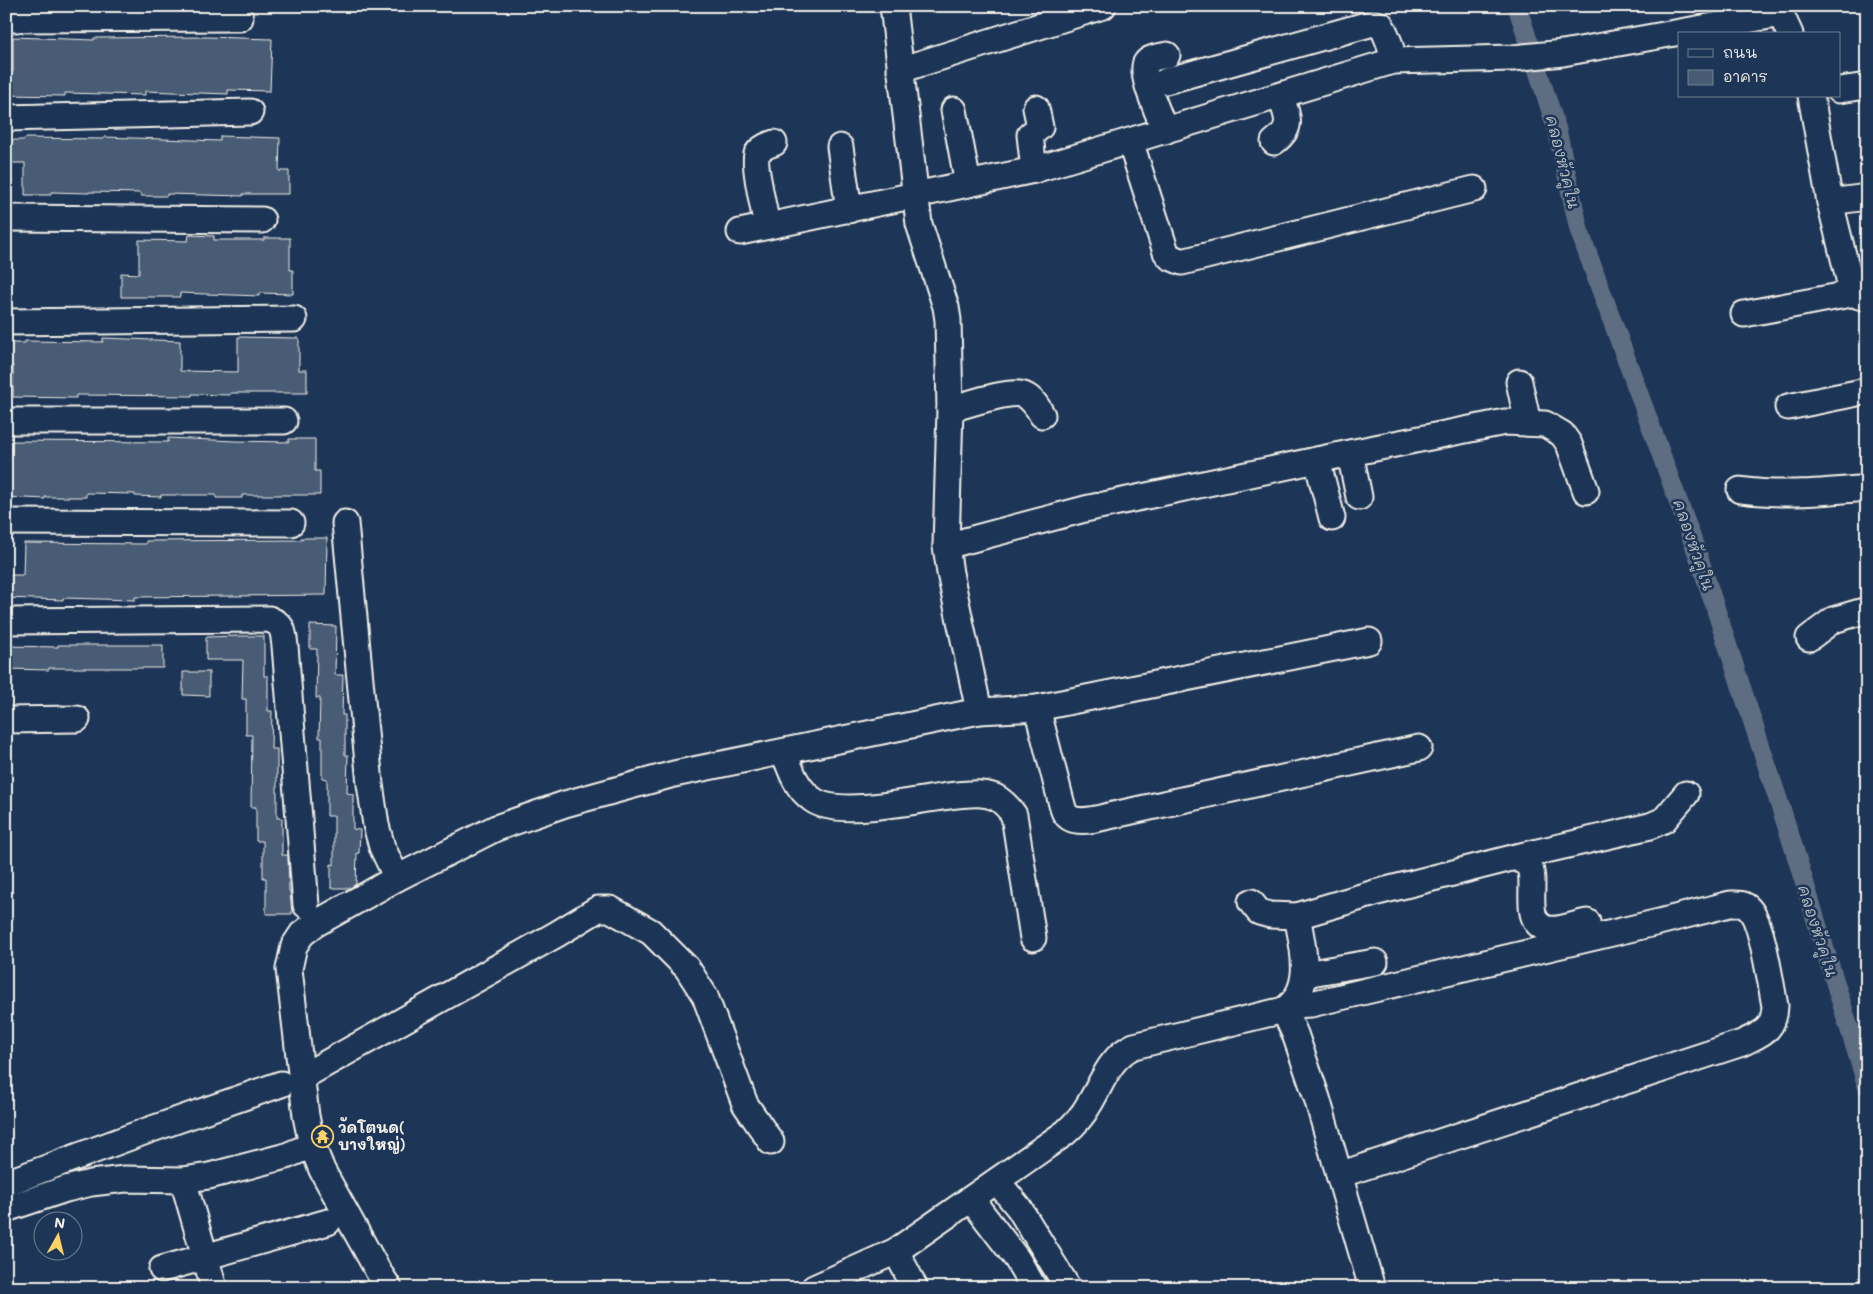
<svg xmlns="http://www.w3.org/2000/svg" width="1873" height="1294" viewBox="0 0 1873 1294" font-family="Mali,'Playpen Sans Thai',sans-serif">
  <rect width="100%" height="100%" fill="#1d3557"/>
  <filter id="ink" filterUnits="userSpaceOnUse"><feTurbulence type="fractalNoise" baseFrequency=".02" numOctaves="2"/><feDisplacementMap in="SourceGraphic" scale="10" xChannelSelector="R" yChannelSelector="G"/><feConvolveMatrix kernelMatrix="1 2 1 2 8 2 1 2 1" color-interpolation-filters="sRGB"/></filter>
  <g filter="url(#ink)">
    <g fill="none" stroke-linecap="round" stroke-linejoin="round">
      <path stroke="#5e6d82" stroke-width="19" d="M1517 6 1557 130 1579 230 1699 558 1791 839 1867 1086"/>
    </g>
    <g fill="#485b74" stroke="#f4f1e8">
      <path d="M13 37 94 40V38L207 37 272 39 270 91 228 90V94L145 91V95L65 93V96L6 95V72H13Z"/>
      <path d="M220 136 280 138 279 171H289V194H243V196L167 194V196H141V193L89 192V193L51 192V195H25V163H6V140H24L25 138 104 139V137L220 141Z"/>
      <path d="M189 235 214 236V240H264V238H290V270H293V294L259 293V296L180 293V297H121V273L139 274V240L188 241Z"/>
      <path d="M238 337 299 338V370H307V393H230V395L192 394V396L76 395V398L13 397V366H6V343H25V341L103 342V338L128 339 180 341V371L238 372Z"/>
      <path d="M168 438 235 441 289 442V439H315V471H320V495H242V498H216V495H161V497L135 496V494L86 493V497H45V499L6 497V441L168 442Z"/>
      <path d="M301 538H327L326 595 135 597V600L63 598V600L6 598V575H23L24 543 146 544V541L301 540Z"/>
      <path d="M310 625 336 626 335 675H343L342 715H345V755H348L347 793 353 794V829L360 830 359 853H357L356 884 350 888H331V864L334 865V816H327V779L322 778V738H319L320 698H316L317 649H310Z"/>
      <path d="M239 636H264V676H268V711H272L271 749H277V818H282V855H288L289 891H290L292 914H266V878H263V841H256V807H251L252 735H246V699H242L243 660H206V637Z"/>
      <path d="M58 645H163V668H49V670L6 669V646L58 647Z"/>
      <path d="M183 672H209V696L183 695Z"/>
    </g>
    <g fill="none" stroke-linecap="round" stroke-linejoin="round">
      <defs>
        <g id="minor">
          <path d="M1777 6 1790 34"/>
          <path d="M6 19 240 18"/>
          <path d="M900 70 1103 6"/>
          <path d="M1166 81 1373 23 1381 25C1388 37 1392 47 1393 61"/>
          <path d="M1839 90 1867 86"/>
          <path d="M1811 96 1830 202 1851 287 1859 296 1867 298"/>
          <path d="M954 110 968 184"/>
          <path d="M6 118 250 112"/>
          <path d="M1165 131C1161 119 1139 73 1146 63 1150 57 1160 57 1167 55"/>
          <path d="M1130 141 1166 252 1170 257 1182 262 1474 189"/>
          <path d="M1274 142C1294 127 1288 117 1280 96"/>
          <path d="M840 147 849 210"/>
          <path d="M1034 170 1030 135 1040 127 1036 108"/>
          <path d="M1830 202 1867 197"/>
          <path d="M6 218 262 220"/>
          <path d="M767 226C765 214 753 163 757 154 760 148 768 145 774 143"/>
          <path d="M740 232 1034 170 1393 61 1513 58 1563 53 1781 14"/>
          <path d="M1744 314 1856 293"/>
          <path d="M6 322 294 319"/>
          <path d="M1519 382 1528 423"/>
          <path d="M1788 407 1867 391"/>
          <path d="M950 409C966 405 1006 391 1020 394 1031 396 1037 406 1042 415"/>
          <path d="M6 421H284"/>
          <path d="M1350 453 1359 497"/>
          <path d="M1317 460 1332 518"/>
          <path d="M1740 490C1782 496 1824 492 1867 488"/>
          <path d="M6 522 291 523"/>
          <path d="M345 523 370 784 376 825 382 847 397 878"/>
          <path d="M946 546 1085 509 1350 453 1505 422 1545 424 1562 434 1569 444 1586 491"/>
          <path d="M6 621 269 619C284 625 283 631 285 646L306 905"/>
          <path d="M1809 638 1833 620 1867 610"/>
          <path d="M1037 708 1061 801C1062 804 1063 810 1065 813 1073 826 1096 819 1109 816L1419 748"/>
          <path d="M979 711 1037 708 1369 641"/>
          <path d="M6 720 77 719"/>
          <path d="M784 752C791 771 796 788 813 800 840 819 924 798 957 795 970 794 982 792 995 797 1003 801 1009 808 1014 815L1033 938"/>
          <path d="M1516 857C1520 860 1526 862 1529 866 1538 882 1521 923 1548 929 1560 931 1575 924 1587 922"/>
          <path d="M1251 902 1259 912 1270 915 1297 916 1378 892 1516 857 1650 826 1664 820 1686 794"/>
          <path d="M1305 974 1375 962"/>
          <path d="M1292 1005 1311 1004 1659 922 1730 904C1736 904 1743 903 1748 908 1762 919 1771 986 1775 1006 1774 1031 1762 1033 1742 1043L1339 1175"/>
          <path d="M1284 1010C1315 989 1303 947 1297 916"/>
          <path d="M302 1077 557 934 598 909H610L651 932 687 968 705 996 745 1104 771 1142"/>
          <path d="M312 1145 322 1170 378 1271 389 1288"/>
          <path d="M183 1180 214 1288"/>
          <path d="M997 1181 1019 1208 1068 1288"/>
          <path d="M6 1183 149 1130 281 1084"/>
          <path d="M971 1199 1017 1259 1034 1288"/>
          <path d="M6 1209 66 1189 91 1183 125 1179 183 1180 209 1176 286 1156 312 1145 306 1116 289 969 294 946 302 934 315 924 397 878 496 828 565 804 674 774 979 711 950 573 946 546 950 409 948 320 946 307 919 224 893 6"/>
          <path d="M896 1251 915 1288"/>
          <path d="M162 1269 328 1222"/>
          <path d="M814 1288 896 1251 1065 1133C1074 1125 1082 1117 1088 1106 1102 1084 1109 1057 1134 1046L1284 1010 1295 1034 1317 1098 1372 1288"/>
        </g>
      </defs>
      <use href="#minor" stroke="#f4f1e8" stroke-width="29"/>
      <use href="#minor" stroke="#1d3557" stroke-width="25"/>
    </g>
  </g>
  <defs>
    <symbol id="temple-ring" viewBox="-11 -11 22 22"><circle r="9.5" fill="#1d3557" stroke="#ffd166" stroke-width="1.5"/><path d="M0-6L5-2H3V0L6.5 2.5H4V6H1.5V3h-3V6H-4V2.5H-6.5L-3 0V-2H-5Z" fill="#ffd166"/></symbol>
  </defs>
  <g fill-rule="evenodd">
    <use href="#temple-ring" x="310" y="1124" width="25" height="25"/>
  </g>
  <g text-anchor="middle" stroke-width="5" stroke-linejoin="round" paint-order="stroke">
    <g font-size="15" font-weight="bold" fill="#f4f1e8" stroke="#1d3557" text-anchor="start">
      <text x="338" y="1133">วัดโตนด(<tspan x="338" dy="17">บางใหญ่)</tspan></text>
    </g>
    <g font-size="16" font-style="italic" fill="#c0c3c4" stroke="#1d3557">
      <text transform="translate(1563 162) rotate(76)" y="6">คลองหัวคูใน</text>
      <text transform="translate(1694 545) rotate(71)" y="6">คลองหัวคูใน</text>
      <text transform="translate(1818 931) rotate(72)" y="6">คลองหัวคูใน</text>
    </g>
  </g>
  <rect width="1873" height="1294" fill="none" stroke="#1d3557" stroke-width="25"/>
  <rect x="12" y="12" width="1848" height="1269" fill="none" stroke="#f4f1e8" stroke-width="2" filter="url(#ink)"/>
  <rect x="1678" y="32" width="162" height="65" fill="#1d3557" stroke="#738091"/>
  <rect x="1688" y="49" width="25" height="8" fill="#1d3557" stroke="#738091"/>
  <text x="1723" y="58" font-size="15" fill="#f4f1e8">ถนน</text>
  <rect x="1688" y="70" width="25" height="15" fill="#485b74" stroke="#738091"/>
  <text x="1723" y="82" font-size="15" fill="#f4f1e8">อาคาร</text>
  <g transform="translate(58 1236) rotate(8)"><circle r="24" fill="#1d3557" stroke="#738091"/>
  <path d="M0-4L9 19L0 12L-9 19Z" fill="#ffd166"/>
  <text y="-8" font-size="14" font-weight="bold" text-anchor="middle" fill="#f4f1e8">N</text>
  </g>
</svg>
